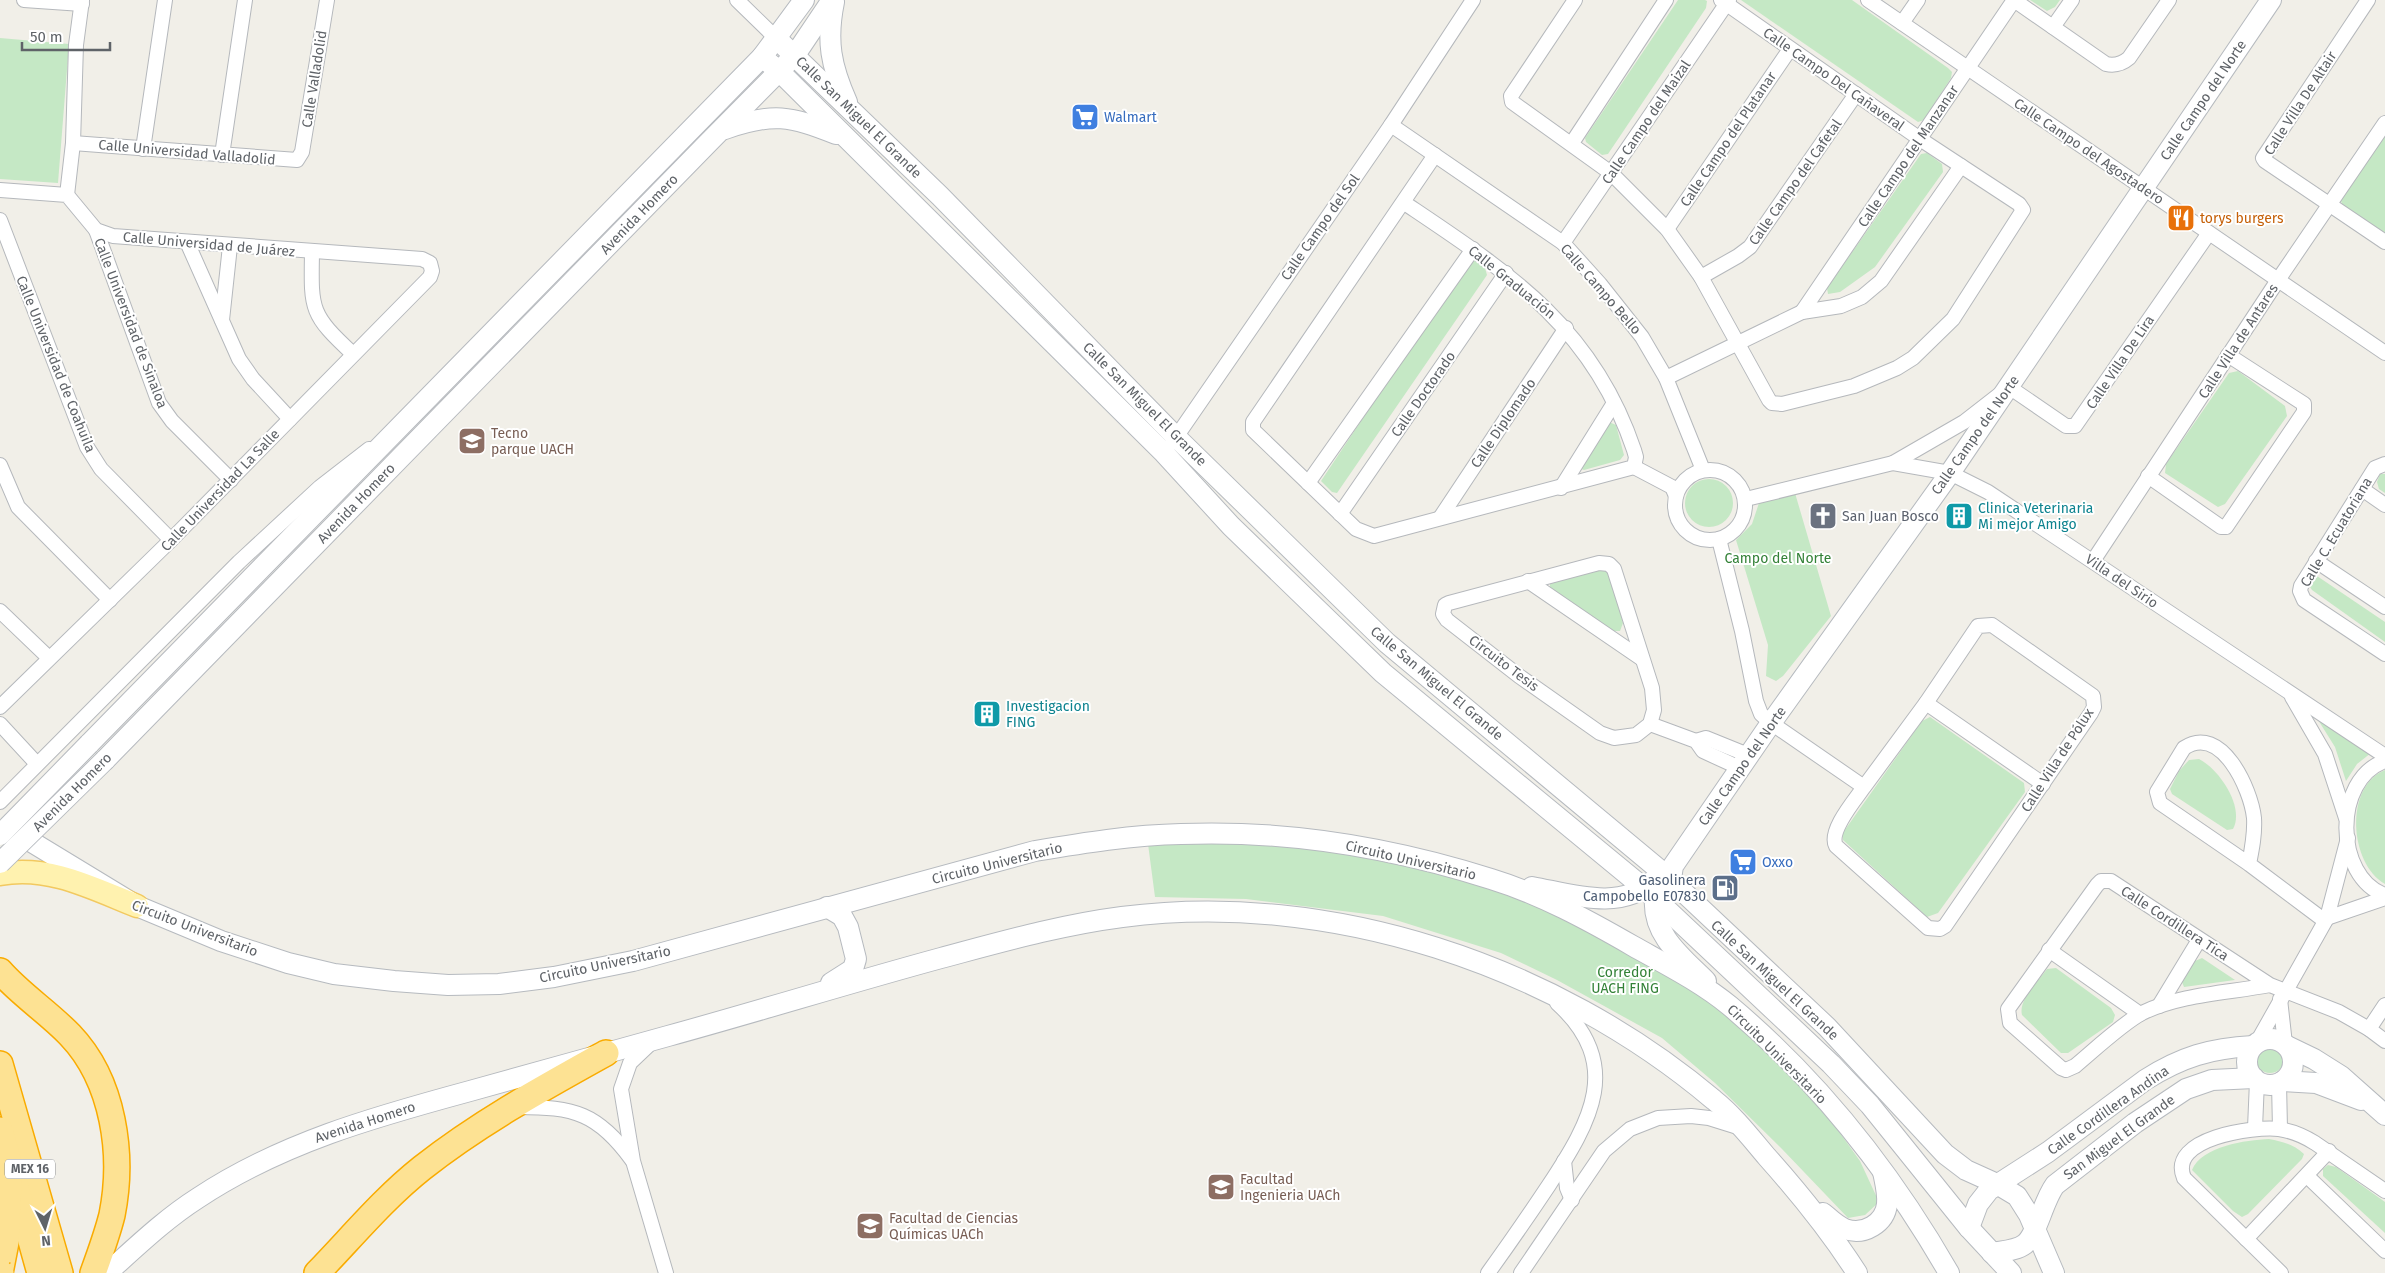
<svg xmlns="http://www.w3.org/2000/svg" width="2385" height="1273" viewBox="0 0 2385 1273" font-family="'Fira Sans',sans-serif">
  <rect width="100%" height="100%" fill="#f1efe8"/>
  <g fill="#c5e8c5">
    <path d="M1678 0H1705L1707 1 1706 8 1608 154 1602 155 1586 142 1585 138Z"/>
    <path d="M1741 0H1852L1948 68 1952 72 1951 78 1924 120 1918 122Z"/>
    <path d="M2030 0H2060L2055 7 2047 11Z"/>
    <path d="M0 38 69 44 58 183 0 179Z"/>
    <path d="M2385 133V238L2344 209 2341 201 2343 194Z"/>
    <path d="M1927 153 1942 164 1943 172 1875 267 1840 292 1828 294 1827 288 1921 154Z"/>
    <path d="M1473 259 1485 268 1487 275 1337 493 1332 492 1321 481 1465 265Z"/>
    <path d="M2238 371 2285 406 2287 416 2225 504 2218 507 2165 473 2166 464 2229 373Z"/>
    <path d="M1609 422 1616 425 1624 455 1620 460 1584 470 1579 468Z"/>
    <path d="M2380 474H2385V493L2379 489 2377 482Z"/>
    <circle cx="1709" cy="503" r="24"/>
    <path d="M1795 493 1831 616 1783 676 1776 681 1766 676 1768 645 1736 540 1752 524 1760 500Z"/>
    <path d="M1604 568 1610 574 1623 623 1620 631H1605L1550 588V582Z"/>
    <path d="M2317 576 2385 622V642L2312 590 2308 584 2310 579Z"/>
    <path d="M2315 715 2371 753 2357 764 2346 781 2335 747Z"/>
    <path d="M1930 717 2024 783 2025 792 1938 913 1927 917 1843 840 1842 834 1922 721Z"/>
    <path d="M2199 759C2219 769 2245 807 2233 829L2227 830 2172 794 2170 789 2179 771 2189 760Z"/>
    <path d="M2385 770V884C2349 864 2344 786 2385 770Z"/>
    <path d="M1202 840 1355 851 1506 891 1664 967 1778 1055 1830 1119 1860 1161 1879 1202 1865 1215 1848 1218 1782 1149 1715 1083 1662 1038 1557 980 1501 953 1383 916 1246 899 1155 897 1148 844Z"/>
    <path d="M2202 958 2235 980 2184 987 2182 982 2195 961Z"/>
    <path d="M2056 968 2111 1008 2115 1015 2113 1022 2068 1053H2061L2022 1015C2018 1000 2039 980 2047 969Z"/>
    <circle cx="2270" cy="1059" r="14"/>
    <path d="M2269 1139C2283 1142 2293 1144 2304 1154L2302 1159 2248 1214 2242 1217 2233 1211 2192 1170C2202 1146 2246 1140 2269 1139Z"/>
    <path d="M2328 1165 2336 1167 2385 1202V1233L2323 1176V1169Z"/>
  </g>
  <g fill="none" stroke-linecap="round" stroke-linejoin="round">
    <defs>
      <g id="street">
        <path d="M24 0 82 4"/>
        <path d="M737 0 777 39"/>
        <path d="M1575 0 1511 96 1512 102 1611 173 1667 229 1701 277 1769 400 1772 403 1782 404 1854 386 1897 368 1913 358 1953 319 2023 210 2019 204 1920 139 1721 0"/>
        <path d="M1868 0 2385 353"/>
        <path d="M2368 0 2263 158 2265 161 2385 242"/>
        <path d="M1902 23 1918 0"/>
        <path d="M2053 27 2072 0"/>
        <path d="M1391 125 1563 243 1600 284 1642 337 1666 378 1703 470"/>
        <path d="M73 143 297 160 302 152 327 0"/>
        <path d="M1572 143 1666 0"/>
        <path d="M143 149 165 0"/>
        <path d="M222 155 245 0"/>
        <path d="M0 190 67 195 96 230 113 236 422 259 430 263 432 271 430 277 171 540 0 707"/>
        <path d="M67 195 73 143 76 45 82 0"/>
        <path d="M1403 202C1507 272 1592 325 1634 450L1636 457 1634 467 1374 536 1356 529 1253 430V422L1435 155"/>
        <path d="M0 220 87 447 101 469 171 540"/>
        <path d="M1667 229 1790 49"/>
        <path d="M96 230 159 403 172 421 231 480"/>
        <path d="M187 242 239 359 253 379 290 419"/>
        <path d="M1563 243 1729 0"/>
        <path d="M312 252C311 310 310 314 353 354"/>
        <path d="M1701 277 1738 256 1750 247 1856 94"/>
        <path d="M1802 312 2014 0 2106 64C2115 66 2122 64 2129 58L2169 0"/>
        <path d="M222 320 230 246"/>
        <path d="M1666 378 1802 312 1841 306 1862 297 1881 281 1961 166"/>
        <path d="M1172 443 1391 125 1473 0"/>
        <path d="M1893 463 1950 473 1988 492 2385 756"/>
        <path d="M2385 464 2375 468 2301 586 2300 591 2304 600 2385 654"/>
        <path d="M0 465 18 507 110 600"/>
        <path d="M1634 467 1672 487 1676 496"/>
        <circle cx="1710" cy="505" r="35"/>
        <path d="M2148 476 2221 527H2226L2304 412V404L2228 355"/>
        <path d="M1308 483 1473 249"/>
        <path d="M1561 488 1614 403"/>
        <path d="M2362 489 2385 505"/>
        <path d="M1746 499 1893 463 1964 422 2009 387 2066 426H2075L2209 233"/>
        <path d="M1340 514 1506 273"/>
        <path d="M1440 518 1566 328"/>
        <path d="M1719 539 1742 631 1756 701 1761 714 1771 723 1864 787C1855 800 1828 831 1836 846L1928 928 1940 929 1945 926 2091 713 2094 707 2093 696 1992 625 1978 626 1926 703 1864 787"/>
        <path d="M2093 561 2278 280 2385 123"/>
        <path d="M2316 561 2385 607"/>
        <path d="M1599 563 1609 564 1614 569 1652 688 1654 710 1650 724 1636 735 1614 738 1600 733 1519 676 1447 620 1443 614 1445 605 1449 603Z"/>
        <path d="M1528 581 1642 659"/>
        <path d="M0 611 49 658"/>
        <path d="M2292 697 2325 754 2346 818"/>
        <path d="M1926 703 2043 784"/>
        <path d="M0 724 37 764"/>
        <path d="M1650 724 1696 741 1703 751 1740 768"/>
        <path d="M1696 741 1706 738 1748 755"/>
        <path d="M2385 761C2333 779 2334 877 2385 895"/>
        <path d="M0 802 239 562 320 487 369 449"/>
        <path d="M2249 864C2252 849 2255 834 2254 818 2251 789 2221 723 2184 748L2157 792 2160 803 2249 864 2325 921"/>
        <path d="M2327 918 2385 898"/>
        <path d="M2049 950 2140 1014"/>
        <path d="M2270 985C2228 993 2181 994 2142 1013 2123 1023 2093 1051 2075 1066L2066 1070 2061 1068 2010 1023 2008 1009 2097 885 2101 881H2111L2270 985 2339 1012 2369 1029 2385 1041"/>
        <path d="M2280 999 2285 1044"/>
        <path d="M2159 1006 2199 940"/>
        <path d="M2369 1029 2385 1005"/>
        <path d="M650 1044 630 1063 621 1089 633 1161 666 1273"/>
        <path d="M2256 1044 2327 918 2348 838"/>
        <path d="M2279 1083 2280 1129"/>
        <path d="M518 1107C574 1107 598 1113 632 1160"/>
        <path d="M2255 1128 2257 1081"/>
        <path d="M1564 1161 1567 1188 1572 1200"/>
        <path d="M2307 1176 2385 1251"/>
        <path d="M2246 1239 2329 1151"/>
        <path d="M1488 1273C1509 1244 1529 1215 1549 1185 1591 1121 1624 1064 1557 1003"/>
        <path d="M1521 1273 1604 1151 1630 1129 1658 1118 1691 1116 1709 1118 1741 1128"/>
        <path d="M2281 1273 2184 1178C2167 1138 2254 1126 2279 1129 2292 1131 2304 1136 2315 1143L2385 1191"/>
      </g>
      <g id="secondary">
        <path d="M834 2C826 41 831 66 847 102"/>
        <path d="M777 39 940 196 1176 437 1387 643 1662 872 1827 1027 1945 1154 1966 1170 1997 1184 2017 1196 2029 1215 2054 1273"/>
        <path d="M762 57 780 72 1164 453 1231 526 1383 673 1645 889 1831 1064 1870 1105 1969 1228 2011 1273"/>
        <path d="M725 129C773 112 790 116 836 134"/>
        <path d="M89 744 762 57 804 0"/>
        <path d="M105 760 709 142 795 55 832 0"/>
        <path d="M12 830 137 906 221 941 288 963 334 974 394 981 448 985 499 984 554 977 633 961 1035 851C1083 843 1132 835 1181 834 1286 830 1390 847 1491 879 1540 894 1588 920 1633 946 1665 964 1701 982 1730 1006 1818 1080 1892 1174 1949 1273"/>
        <path d="M1532 887C1571 894 1621 912 1654 880"/>
        <path d="M827 907 842 916 848 927 856 959 853 969 831 983"/>
        <path d="M1706 981C1683 958 1652 935 1655 899L1671 879 1673 866 1771 723 1950 473 2271 0"/>
        <circle cx="2270" cy="1062" r="23"/>
        <path d="M2287 1046 2314 1059 2341 1076 2385 1115"/>
        <path d="M2283 1081 2316 1083 2361 1100"/>
        <path d="M1823 1213C1830 1219 1837 1226 1845 1229 1864 1236 1885 1223 1887 1204 1888 1193 1885 1182 1883 1172"/>
        <path d="M1969 1228 1978 1204 1989 1190 2048 1152 2145 1080C2181 1057 2211 1048 2253 1046"/>
        <path d="M1992 1253C2002 1251 2016 1251 2025 1244 2037 1235 2043 1201 2055 1185L2135 1123 2186 1089 2212 1080 2254 1078"/>
        <path d="M107 1273C136 1247 165 1219 198 1198 281 1143 374 1117 470 1091 536 1073 602 1054 668 1036 759 1011 849 983 941 958 1001 942 1060 925 1122 917 1331 890 1554 965 1714 1100 1734 1116 1750 1137 1767 1157 1800 1194 1830 1231 1857 1273"/>
      </g>
      <path id="primary" d="M0 874C49 865 92 888 137 906"/>
      <g id="highway">
        <path d="M0 971C21 995 48 1012 70 1035 114 1081 124 1155 112 1215 107 1235 100 1254 93 1273"/>
        <path d="M0 1064 60 1273"/>
        <path d="M0 1130 40 1273"/>
        <path d="M0 1273 6 1242 9 1184"/>
        <path d="M317 1273C352 1237 383 1199 422 1168 479 1123 543 1088 606 1053"/>
      </g>
    </defs>
    <use href="#street" stroke="#b5b8bc" stroke-width="16"/>
    <use href="#secondary" stroke="#b6babf" stroke-width="22"/>
    <use href="#primary" stroke="#f2c960" stroke-width="25"/>
    <use href="#highway" stroke="#f9ab00" stroke-width="28"/>
    <use href="#street" stroke="#fff" stroke-width="14"/>
    <use href="#secondary" stroke="#fff" stroke-width="20"/>
    <use href="#primary" stroke="#fff2af" stroke-width="22"/>
    <use href="#highway" stroke="#fde293" stroke-width="25"/>
    <defs>
      <g id="secondary-bridge">
        <path d="M0 835 89 744"/>
        <path d="M0 863 105 760"/>
      </g>
      <path id="highway-bridge" d="M0 1272 1 1273"/>
    </defs>
    <use href="#secondary-bridge" stroke="#b6babf" stroke-width="22" stroke-linecap="butt"/>
    <use href="#highway-bridge" stroke="#f9ab00" stroke-width="28" stroke-linecap="butt"/>
    <use href="#secondary-bridge" stroke="#fff" stroke-width="20"/>
    <use href="#highway-bridge" stroke="#fde293" stroke-width="25"/>
  </g>
  <defs>
    <symbol id="supermarket-square" viewBox="-11 -11 22 22"><rect x="-9" y="-9" width="18" height="18" rx="4" fill="#3f7fe0" stroke="#fff"/><path d="M-6-5.5h2.5l.6 2H6L4.5 2H-2.5L-4.4-4H-6ZM-1.5 3.2a1.3 1.3 0 1 0 .1 0ZM3 3.2a1.3 1.3 0 1 0 .1 0Z" fill="#fff"/></symbol>
    <symbol id="restaurant-square" viewBox="-11 -11 22 22"><rect x="-9" y="-9" width="18" height="18" rx="4" fill="#e8710a" stroke="#fff"/><path d="M-5-6h1v4h1v-4h1v4h1v-4h1v5L-1.5 .5V6h-2V.5L-5-1ZM5-6V6H3V1.5H1.5Q1.5-4 5-6Z" fill="#fff"/></symbol>
    <symbol id="school-square" viewBox="-11 -11 22 22"><rect x="-9" y="-9" width="18" height="18" rx="4" fill="#8d6e63" stroke="#fff"/><path d="M0-5L7-2L0 1L-7-2ZM-4 1L0 2.5L4 1V4Q0 6-4 4Z" fill="#fff"/></symbol>
    <symbol id="church-square" viewBox="-11 -11 22 22"><rect x="-9" y="-9" width="18" height="18" rx="4" fill="#6b7280" stroke="#fff"/><path d="M-1.2-6h2.4v3.5h3.3v2.4h-3.3V6h-2.4V-.1h-3.3v-2.4h3.3Z" fill="#fff"/></symbol>
    <symbol id="building-square" viewBox="-11 -11 22 22"><rect x="-9" y="-9" width="18" height="18" rx="4" fill="#0f9aa8" stroke="#fff"/><path d="M-4-6H4V6H1V3H-1V6H-4ZM-2.5-4.3h1.7v1.8h-1.7ZM.8-4.3h1.7v1.8H.8ZM-2.5-1h1.7V.8h-1.7ZM.8-1h1.7V.8H.8Z" fill="#fff"/></symbol>
    <symbol id="fuel-square" viewBox="-11 -11 22 22"><rect x="-9" y="-9" width="18" height="18" rx="4" fill="#5c6f8a" stroke="#fff"/><path d="M-5.5-6h7V0h2V4h1.3V-2.5L3-4.5l.8-.8L6-3V5H2.5V1h-1V6h-7ZM-4.2-4.7v3.2H.2V-4.7Z" fill="#fff"/></symbol>
  </defs>
  <g fill-rule="evenodd">
    <use href="#supermarket-square" x="1069" y="101" width="32" height="32"/>
    <use href="#restaurant-square" x="2165" y="202" width="32" height="32"/>
    <use href="#school-square" x="456" y="425" width="32" height="32"/>
    <use href="#church-square" x="1807" y="500" width="32" height="32"/>
    <use href="#building-square" x="1943" y="500" width="32" height="32"/>
    <use href="#building-square" x="971" y="698" width="32" height="32"/>
    <use href="#supermarket-square" x="1727" y="846" width="32" height="32"/>
    <use href="#fuel-square" x="1709" y="872" width="32" height="32"/>
    <use href="#school-square" x="1205" y="1171" width="32" height="32"/>
    <use href="#school-square" x="854" y="1210" width="32" height="32"/>
  </g>
  <g text-anchor="middle" stroke-width="4" stroke-linejoin="round" paint-order="stroke">
    <rect fill="#fff" stroke="#8f9295" stroke-width="1" x="5" y="1159.5" width="50" height="19" rx="4"/>
    <g font-size="12" font-weight="bold" fill="#5f6368">
      <text x="30" y="1173">MEX 16</text>
    </g>
    <g font-size="14" fill="#5f6368" stroke="#fff">
      <text transform="translate(314 79) rotate(-81)" y="5">Calle Valladolid</text>
      <text transform="translate(1834 79) rotate(35)" y="5">Calle Campo Del Cañaveral</text>
      <text transform="translate(2203 100) rotate(-56)" y="5">Calle Campo del Norte</text>
      <text transform="translate(2300 103) rotate(-57)" y="5">Calle Villa De Altair</text>
      <text transform="translate(859 117) rotate(44)" y="5">Calle San Miguel El Grande</text>
      <text transform="translate(1646 122) rotate(-56)" y="5">Calle Campo del Maizal</text>
      <text transform="translate(1728 139) rotate(-56)" y="5">Calle Campo del Platanar</text>
      <text transform="translate(2089 151) rotate(34)" y="5">Calle Campo del Agostadero</text>
      <text transform="translate(187 152) rotate(5)" y="5">Calle Universidad Valladolid</text>
      <text transform="translate(1908 156) rotate(-56)" y="5">Calle Campo del Manzanar</text>
      <text transform="translate(1795 182) rotate(-55)" y="5">Calle Campo del Cafetal</text>
      <text transform="translate(639 214) rotate(-46)" y="5">Avenida Homero</text>
      <text transform="translate(1320 227) rotate(-55)" y="5">Calle Campo del Sol</text>
      <text transform="translate(209 244) rotate(5)" y="5">Calle Universidad de Juárez</text>
      <text transform="translate(1512 282) rotate(39)" y="5">Calle Graduación</text>
      <text transform="translate(1601 289) rotate(49)" y="5">Calle Campo Bello</text>
      <text transform="translate(131 323) rotate(69)" y="5">Calle Universidad de Sinaloa</text>
      <text transform="translate(2238 341) rotate(-57)" y="5">Calle Villa de Antares</text>
      <text transform="translate(2120 362) rotate(-56)" y="5">Calle Villa De Lira</text>
      <text transform="translate(56 364) rotate(68)" y="5">Calle Universidad de Coahuila</text>
      <text transform="translate(1423 394) rotate(-55)" y="5">Calle Doctorado</text>
      <text transform="translate(1145 404) rotate(45)" y="5">Calle San Miguel El Grande</text>
      <text transform="translate(1503 423) rotate(-56)" y="5">Calle Diplomado</text>
      <text transform="translate(1975 435) rotate(-55)" y="5">Calle Campo del Norte</text>
      <text transform="translate(220 490) rotate(-46)" y="5">Calle Universidad La Salle</text>
      <text transform="translate(356 503) rotate(-46)" y="5">Avenida Homero</text>
      <text transform="translate(2336 532) rotate(-59)" y="5">Calle C. Ecuatoriana</text>
      <text transform="translate(2122 581) rotate(34)" y="5">Villa del Sirio</text>
      <text transform="translate(1504 663) rotate(37)" y="5">Circuito Tesis</text>
      <text transform="translate(1437 683) rotate(40)" y="5">Calle San Miguel El Grande</text>
      <text transform="translate(2057 760) rotate(-57)" y="5">Calle Villa de Pólux</text>
      <text transform="translate(1742 766) rotate(-55)" y="5">Calle Campo del Norte</text>
      <text transform="translate(72 792) rotate(-45)" y="5">Avenida Homero</text>
      <text transform="translate(1411 860) rotate(13)" y="5">Circuito Universitario</text>
      <text transform="translate(997 863) rotate(-14)" y="5">Circuito Universitario</text>
      <text transform="translate(2175 923) rotate(33)" y="5">Calle Cordillera Tica</text>
      <text transform="translate(195 928) rotate(21)" y="5">Circuito Universitario</text>
      <text transform="translate(605 964) rotate(-12)" y="5">Circuito Universitario</text>
      <text transform="translate(1775 980) rotate(43)" y="5">Calle San Miguel El Grande</text>
      <text transform="translate(1777 1054) rotate(45)" y="5">Circuito Universitario</text>
      <text transform="translate(2108 1110) rotate(-35)" y="5">Calle Cordillera Andina</text>
      <text transform="translate(365 1122) rotate(-18)" y="5">Avenida Homero</text>
      <text transform="translate(2119 1137) rotate(-36)" y="5">San Miguel El Grande</text>
    </g>
    <g font-size="14" fill="#366cbe" stroke="#fff" text-anchor="start">
      <text x="1104" y="122">Walmart</text>
      <text x="1762" y="867">Oxxo</text>
    </g>
    <g font-size="14" fill="#c56008" stroke="#fff" text-anchor="start">
      <text x="2200" y="223">torys burgers</text>
    </g>
    <g font-size="14" fill="#785e54" stroke="#fff" text-anchor="start">
      <text x="491" y="438">Tecno<tspan x="491" dy="16">parque UACH</tspan></text>
      <text x="1240" y="1184">Facultad<tspan x="1240" dy="16">Ingenieria UACh</tspan></text>
      <text x="889" y="1223">Facultad de Ciencias<tspan x="889" dy="16">Químicas UACh</tspan></text>
    </g>
    <g font-size="14" fill="#0d838f" stroke="#fff" text-anchor="start">
      <text x="1978" y="513">Clinica Veterinaria<tspan x="1978" dy="16">Mi mejor Amigo</tspan></text>
      <text x="1006" y="711">Investigacion<tspan x="1006" dy="16">FING</tspan></text>
    </g>
    <g font-size="14" fill="#5b616d" stroke="#fff" text-anchor="start">
      <text x="1842" y="521">San Juan Bosco</text>
    </g>
    <g font-size="14" fill="#348238" stroke="#fff">
      <text x="1778" y="563">Campo del Norte</text>
      <text x="1625" y="977">Corredor<tspan x="1625" dy="16">UACH FING</tspan></text>
    </g>
    <g font-size="14" fill="#4e5e75" stroke="#fff" text-anchor="end">
      <text x="1706" y="885">Gasolinera<tspan x="1706" dy="16">Campobello E07830</tspan></text>
    </g>
  </g>
  <g transform="translate(45 1228) rotate(175)" stroke="#ffffff" stroke-width="4" paint-order="stroke">
  <path d="M0-4L9 19L0 12L-9 19Z" fill="#5f6368"/>
  <text y="-8" font-size="14" font-weight="bold" text-anchor="middle" fill="#5f6368">N</text>
  </g>
  <path d="M22 42v8h88v-8" fill="none" stroke="#5f6368" stroke-width="2.5"/>
  <text x="30" y="42" font-size="15" fill="#5f6368" stroke="#ffffff" stroke-width="4" paint-order="stroke">50 m</text>
</svg>
